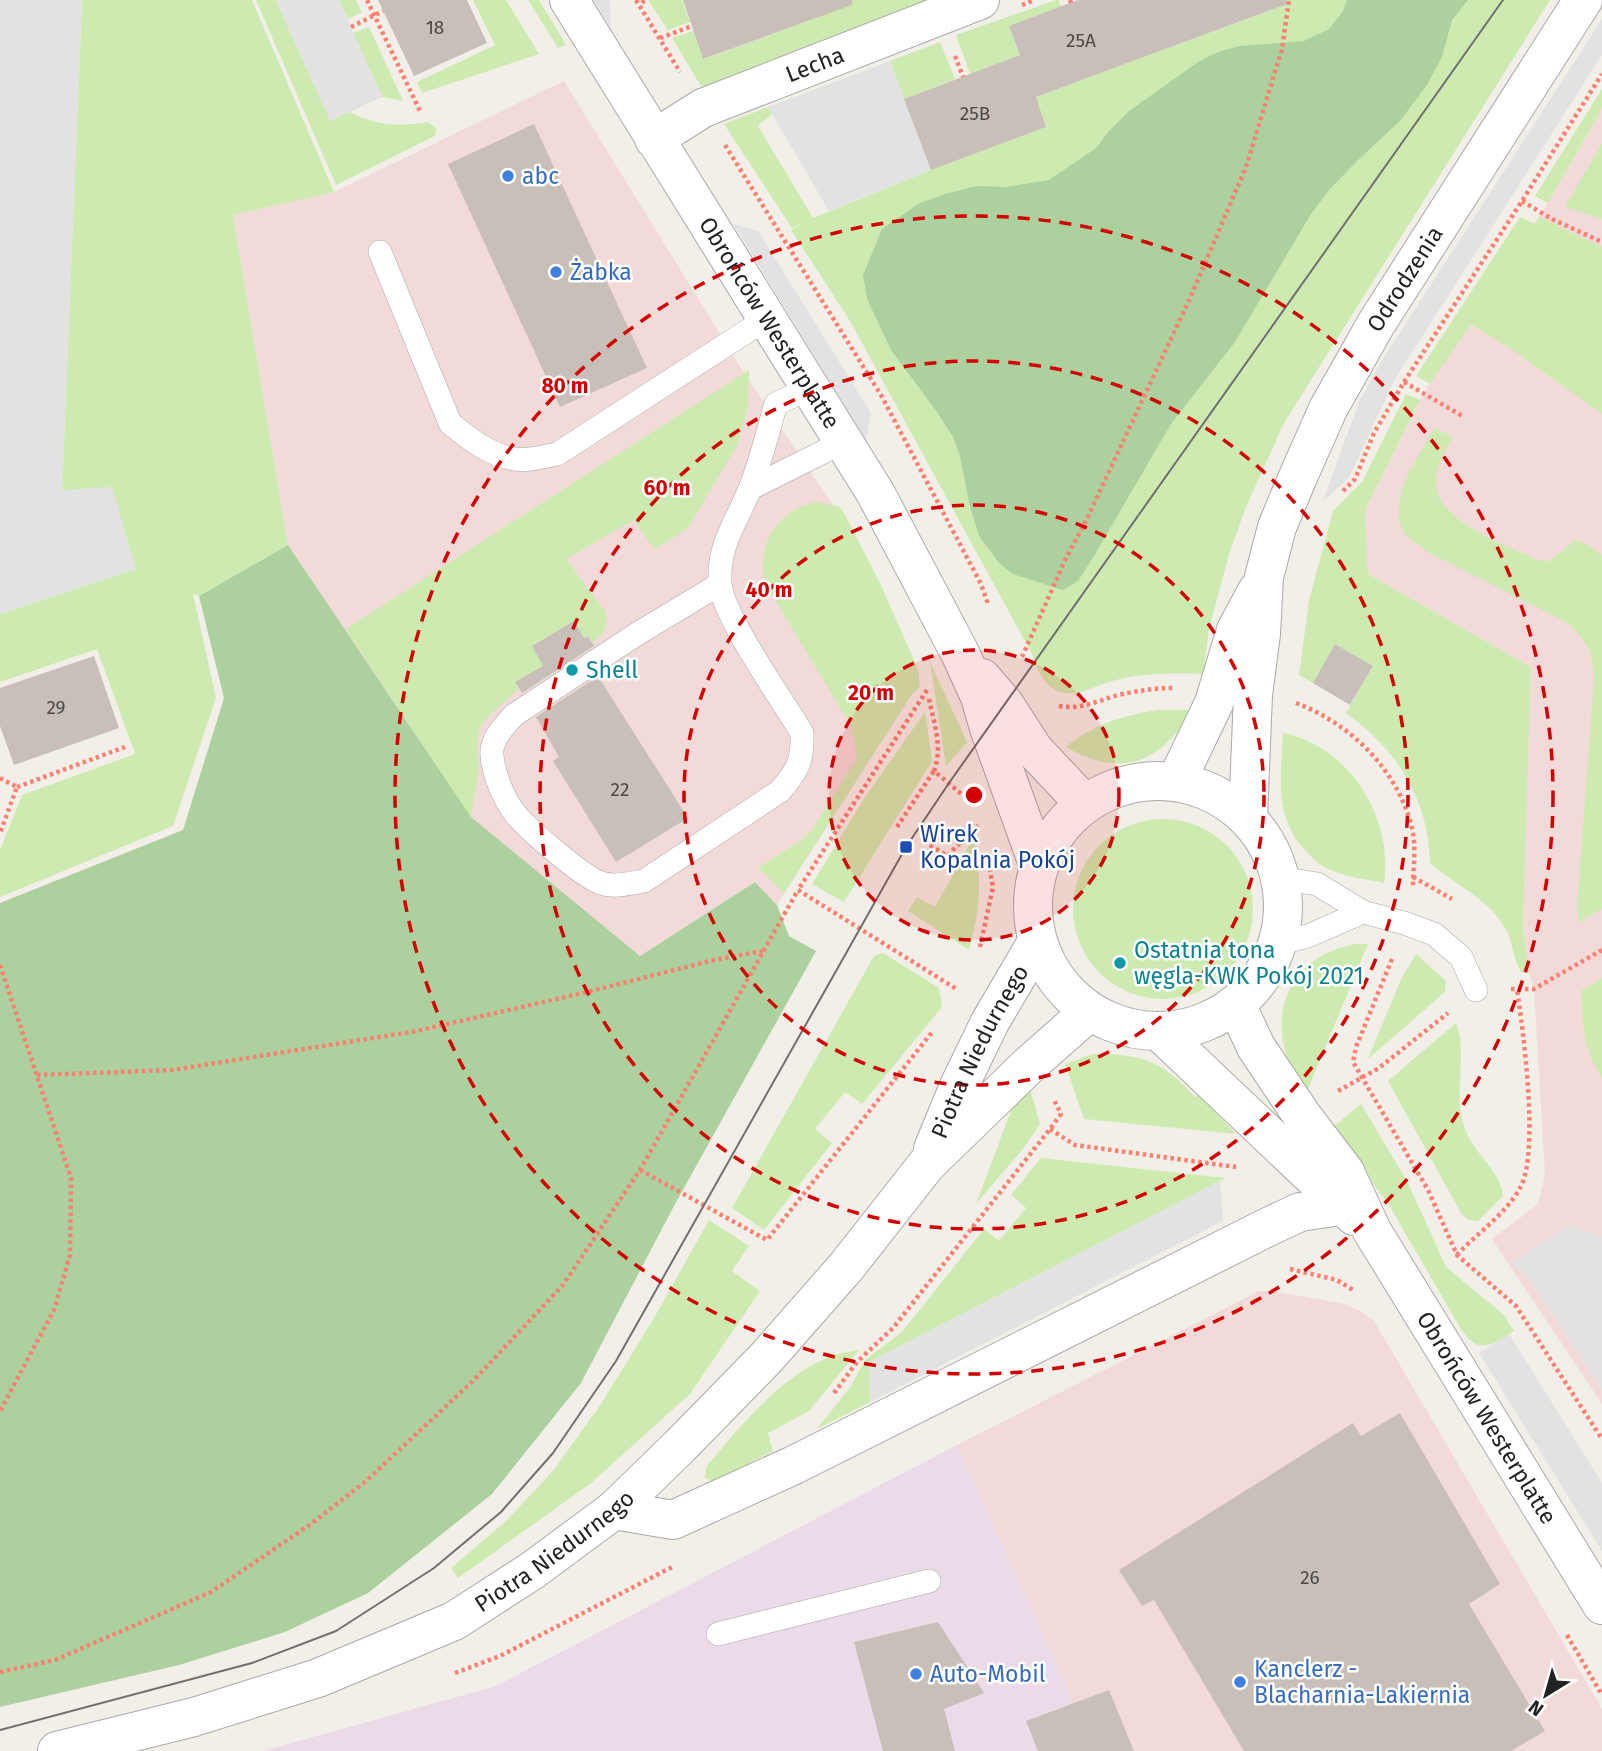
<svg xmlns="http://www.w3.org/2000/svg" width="1602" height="1751" viewBox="0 0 1602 1751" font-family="'Fira Sans',sans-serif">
  <rect width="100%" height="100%" fill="#f2efe9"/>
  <g fill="#f2dad9">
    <path d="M564 81 741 368 847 526 914 691 777 905 755 882 640 956 471 818 288 545 233 215 334 192Z"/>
    <path d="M1602 108V1404L1492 1239 1538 1204 1545 1175 1534 989 1529 973 1523 928 1531 667 1368 574 1365 510 1424 393 1548 203Z"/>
    <path d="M1259 1291H1272L1344 1304 1359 1310 1374 1321 1602 1709V1751H1038L1026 1721 1072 1703 1064 1680 957 1445Z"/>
  </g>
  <path fill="#ebdbe8" d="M957 1445 1064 1680 1072 1703 1026 1721 1038 1751H263L496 1686Z"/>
  <g fill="#cdebb0">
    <path d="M82 0H252L334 192 233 215 288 545 199 596 193 594 216 698 173 826 0 897V850L22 795 135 754 97 649 0 682V614L136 569 62 490Z"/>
    <path d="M256 0H276L330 120 350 112C375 126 400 127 428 122L436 128 435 136 336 185Z"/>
    <path d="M339 0H356L362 12 348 19Z"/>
    <path d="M473 0H506L539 54 422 93 417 82 495 45Z"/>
    <path d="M528 0H539L566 45 558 48Z"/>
    <path d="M648 0H682L690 22 668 30Z"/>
    <path d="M804 0H932L705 93 672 38 693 31 704 59 811 20Z"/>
    <path d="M1056 0H1059L1061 7 1009 26 1020 55 970 74 956 35Z"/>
    <path d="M1271 0H1550L1284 423 1246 507 1230 551 1209 629 1203 674C1170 673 1138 673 1106 683 1089 688 1073 699 1055 690 1041 682 1037 667 1032 654L850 321 791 230 805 221 792 228 724 124 768 107 772 114 758 126 813 218 931 170 1046 127 1036 97 1274 9Z"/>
    <path d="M369 27 403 101 382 97 353 33Z"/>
    <path d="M940 42 955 79 904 99 890 61Z"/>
    <path d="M1602 89V108L1548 203 1535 196Z"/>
    <path d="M1602 143V219L1565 207Z"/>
    <path d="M1520 217 1535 224 1539 217 1602 247V414L1514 351 1471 324 1430 384 1416 376Z"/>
    <path d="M749 370 748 407 738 444 688 528 657 548H653L634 520 566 559 605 611C609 625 604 635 592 643L589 635 584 638 574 621 532 646 543 666 516 681 519 688 485 720 479 730 477 750 479 768 471 818 346 629Z"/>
    <path d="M1406 394 1420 400 1365 510 1368 574 1531 667 1523 928 1529 973 1521 972C1513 960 1513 944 1507 931 1490 899 1456 886 1430 863 1428 798 1398 751 1346 713L1373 666 1335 644 1313 683 1299 675 1309 600 1333 511 1362 482Z"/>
    <path d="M1434 428 1453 437C1445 451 1436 466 1436 482 1435 522 1509 546 1539 561H1550L1575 540 1585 543 1602 555V909L1579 922 1577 907 1594 679C1593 651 1587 642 1568 623L1429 553 1405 535 1399 521V506L1402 489 1409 472Z"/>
    <path d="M817 502 839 506 845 515 881 585 918 669 920 686 910 697 784 893 758 868 804 838 812 830 857 758 851 726 766 585C754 547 777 509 817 502Z"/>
    <path d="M930 662 967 742 946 766Z"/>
    <path d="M1157 710H1193C1160 763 1122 779 1066 747 1094 724 1122 716 1157 710Z"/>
    <path d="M925 712 932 761 844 902 812 884 865 797Z"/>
    <path d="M1283 733C1349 746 1394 818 1384 883 1365 879 1344 877 1326 868 1318 864 1312 857 1306 851 1273 817 1281 776 1283 733Z"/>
    <circle cx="1163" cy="909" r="90"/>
    <path d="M971 842 975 843C982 883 980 910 969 950L908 911 917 897 935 907Z"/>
    <path d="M1356 944H1368L1308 1089C1298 1076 1287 1062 1284 1046 1272 994 1305 952 1356 944Z"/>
    <path d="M883 953 939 988 942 1007 862 1104 845 1092 815 1129 832 1143 764 1230 732 1208 874 956Z"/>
    <path d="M1416 954 1446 981 1445 992 1368 1059 1401 979Z"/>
    <path d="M1602 978V1077C1582 1048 1583 1025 1581 991Z"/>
    <path d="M1456 1023C1468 1056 1453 1092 1464 1126 1473 1155 1500 1168 1503 1196L1478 1221 1468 1220 1461 1213 1388 1081Z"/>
    <path d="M1093 1054C1142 1054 1162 1060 1195 1097L1198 1094 1236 1134 1084 1119 1065 1064Z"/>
    <path d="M1029 1085 1040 1124 1022 1150 976 1204 1012 1108Z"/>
    <path d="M1361 1104 1407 1181 1446 1267 1504 1315 1514 1331C1492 1344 1480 1356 1462 1331L1389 1205 1332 1128Z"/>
    <path d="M1041 1158 1226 1178 869 1362 870 1402 817 1429 851 1386 865 1360 902 1332 984 1229 999 1241 1026 1208 1011 1195Z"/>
    <path d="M709 1220 749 1246 732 1271 760 1291 690 1394 590 1484 458 1578 451 1568 506 1521 553 1471 599 1407 654 1318Z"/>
    <path d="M859 1350 809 1411 768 1433 773 1451 714 1482 705 1478 706 1467C741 1426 776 1380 827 1358 837 1353 849 1352 859 1350Z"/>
  </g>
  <g fill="#add19e">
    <path d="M1347 0H1468L1452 20 1442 57 1427 85 1400 121 1358 160 1329 190 1311 214 1235 342 1171 424 1094 556 1078 581 1063 590 1013 574 999 563 979 536 970 507 960 456 953 437 937 412 891 350 867 299 863 275 882 229 920 203 945 194 977 186 1005 187 1049 180 1096 148 1109 131 1129 111 1198 62 1218 52 1240 46 1304 41 1329 29 1343 11Z"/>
    <path d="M288 545 471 817 640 956 755 882 777 905 789 936 816 951 675 1204 581 1383 492 1494 368 1593 285 1632 179 1665 0 1707V903L183 830 224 698 199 596Z"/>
  </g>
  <g fill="#e2e2e2">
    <path d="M0 0H82L62 490 112 487 136 569 0 614Z"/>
    <path d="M276 0H339L382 97 330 121Z"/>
    <path d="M593 0H610L611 28Z"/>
    <path d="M1602 19V55L1395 379 1349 478 1323 501 1359 402 1381 362Z"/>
    <path d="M890 61 931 170 829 211 768 107Z"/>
    <path d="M733 224 758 231 871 413 866 440Z"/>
    <path d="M1220 1181 1223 1221 870 1402 869 1362Z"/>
    <path d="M1569 1225 1602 1237V1390L1529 1278 1511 1262Z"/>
    <path d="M1509 1334 1602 1483V1551L1479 1353Z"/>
  </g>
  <g fill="#c7bfb8">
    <path d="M378 0H467L487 43 414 76Z"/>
    <path d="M683 0H852V5L703 59Z"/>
    <path d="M1078 0H1286L1287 4 1036 97 1046 127 931 170 904 99 1020 55 1009 26Z"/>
    <path d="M534 124 647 368 560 407 448 164Z"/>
    <path d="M574 621 584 638 588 636 594 646 522 693 515 682 543 666 532 646Z"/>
    <path d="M1335 644 1373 666 1350 705 1313 683Z"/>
    <path d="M94 656 119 728 14 765 0 726V688Z"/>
    <path d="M609 669 612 675 601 681 688 818 616 862 553 761 559 757 536 717Z"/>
    <path d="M1400 1413 1500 1584 1469 1604 1545 1731 1511 1751H1244L1154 1600 1142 1606 1119 1570 1353 1423 1361 1436Z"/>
    <path d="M938 1622 984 1693 944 1709 955 1751H883L854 1642Z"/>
    <path d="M1109 1690 1134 1751H1038L1026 1721Z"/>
  </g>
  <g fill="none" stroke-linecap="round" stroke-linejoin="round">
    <defs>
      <g id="service">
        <path d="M380 252 450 423C471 441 500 463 530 459 539 458 548 456 557 454L766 319"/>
        <path d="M751 488 843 442"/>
        <path d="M720 584 637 634 514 715C504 726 490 740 492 756 494 775 504 801 517 816 530 831 583 877 601 883 614 888 631 883 644 881L780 791C798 770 803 761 802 733 783 701 721 614 720 582 718 543 738 520 751 486 761 460 768 431 776 404L810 388"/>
        <path d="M1280 878 1317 884 1363 912 1404 923 1434 934 1461 957 1476 990"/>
        <path d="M1280 943 1308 936 1363 912"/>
        <path d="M718 1634 929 1581"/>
      </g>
      <g id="minor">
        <path id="s1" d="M654 139 703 108 980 0"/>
      </g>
      <g id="tertiary">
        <path id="s2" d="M569 0 876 494 960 653 980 697 989 728 1038 864"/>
        <path d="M982 678 1005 705 1034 750 1084 803"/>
        <circle cx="1158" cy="906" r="125"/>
        <path d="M1176 782 1214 703 1236 630 1257 591"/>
        <path id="s3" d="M1248 817 1253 695 1261 634 1264 577 1277 527 1297 479 1328 409 1376 324 1583 0"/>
        <path id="s4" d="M1236 1004 1256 1047 1303 1117 1345 1172 1372 1231 1602 1605"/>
        <path d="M1161 1033 1354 1216"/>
        <path id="s5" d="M933 1149 959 1086 990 1022 1037 942"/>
        <path d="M614 1510 673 1520 794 1465 1268 1227 1300 1212 1341 1206"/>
        <path id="s6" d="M57 1751 194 1717 318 1678 454 1621 533 1570 614 1510 679 1447 766 1358 846 1267 927 1164 1030 1064 1090 1011"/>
      </g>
    </defs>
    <use href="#service" stroke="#a9a9a9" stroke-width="24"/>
    <use href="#minor" stroke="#a9a9a9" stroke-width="40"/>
    <use href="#tertiary" stroke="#a9a9a9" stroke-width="40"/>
    <g stroke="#fa8072" stroke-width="4.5" stroke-dasharray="3.5 3.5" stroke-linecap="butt">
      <path d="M367 0 421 113"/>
      <path d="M636 0 680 72"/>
      <path d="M1070 0 1071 3"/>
      <path d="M642 3 645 0"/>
      <path d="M1022 5 1034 0"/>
      <path d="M351 27 383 11"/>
      <path d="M660 38 692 26"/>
      <path d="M955 56 963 77"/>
      <path d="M725 145 881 395 981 584 988 604"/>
      <path d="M1522 201 1552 219 1602 242"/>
      <path d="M1404 382 1464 417"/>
      <path d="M1343 491 1355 479 1374 433 1404 382 1522 201 1602 74"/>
      <path d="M1022 657 1066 558 1084 525 1191 296 1246 167 1282 49 1289 0"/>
      <path d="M927 690 798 890 958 990"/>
      <path d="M929 699C934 723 943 747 934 771L965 797"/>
      <path d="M1296 703C1352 724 1401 773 1413 833 1416 851 1413 868 1413 886"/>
      <path d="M1059 706C1081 710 1097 701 1118 695 1137 691 1154 688 1173 688"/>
      <path d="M0 778 17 787 0 833"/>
      <path d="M17 787 125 747"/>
      <path d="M897 827 934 771"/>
      <path d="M930 845 947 856 978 825"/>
      <path d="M1413 877 1452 899"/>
      <path d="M980 947 993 887 990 870"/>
      <path d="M1392 959 1356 1047 1353 1062 1428 1190 1457 1255 1516 1306 1602 1439"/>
      <path d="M0 965 71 1178 70 1255 54 1310 0 1411"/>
      <path d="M1511 989H1534L1602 950"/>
      <path d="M37 1075 172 1070 417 1031 587 992 714 960 763 951"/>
      <path d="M1338 1091 1379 1068 1448 1013"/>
      <path d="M1050 1129 1075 1145 1236 1167"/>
      <path d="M640 1170 767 1240 933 1031"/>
      <path d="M1457 1255C1477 1233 1506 1214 1520 1188 1540 1153 1523 1031 1517 989"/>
      <path d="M1290 1269 1337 1280 1353 1290"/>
      <path d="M834 1393 857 1362 893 1328 1050 1129 1061 1114 1054 1100"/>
      <path d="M1567 1635 1602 1695"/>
      <path d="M0 1672 55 1660 211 1592 311 1524 366 1481 474 1380 563 1285 640 1170 798 890"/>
      <path d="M455 1673 500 1656 674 1566"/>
    </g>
    <use href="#service" stroke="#fff" stroke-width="23"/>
    <use href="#minor" stroke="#fff" stroke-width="38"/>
    <use href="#tertiary" stroke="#fff" stroke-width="38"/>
    <path stroke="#707070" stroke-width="2" d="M0 1730 252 1663 336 1631 434 1568 501 1512 553 1453 616 1361 906 847 949 783 1503 0"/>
  </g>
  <circle cx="974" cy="795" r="145" fill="#d40000" fill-opacity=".12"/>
  <g fill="none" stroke="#d40000" stroke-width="3.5" stroke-dasharray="12 9">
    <circle cx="974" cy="795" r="145"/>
    <circle cx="974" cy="795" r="290"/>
    <circle cx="974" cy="795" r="434"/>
    <circle cx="974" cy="795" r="579"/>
  </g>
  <g fill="#3f7fe0" stroke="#fff" stroke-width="2.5">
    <circle cx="508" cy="176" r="7"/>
    <circle cx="556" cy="272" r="7"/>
    <circle cx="916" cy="1674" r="7"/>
    <circle cx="1240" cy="1682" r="7"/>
  </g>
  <g fill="#0f9aa8" stroke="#fff" stroke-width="2.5">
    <circle cx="572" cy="670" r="7"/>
    <circle cx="1120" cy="963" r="7"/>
  </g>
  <rect fill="#1a4fb4" stroke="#fff" stroke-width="2.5" x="899" y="840" width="14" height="14" rx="3.5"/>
  <g text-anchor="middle" stroke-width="5" stroke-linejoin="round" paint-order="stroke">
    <g font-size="19" fill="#4b4948">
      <text x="435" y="34">18</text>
      <text x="1081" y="47">25A</text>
      <text x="975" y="120">25B</text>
      <text x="56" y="714">29</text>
      <text x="620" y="796">22</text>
      <text x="1310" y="1584">26</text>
    </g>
    <g font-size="23" fill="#222" stroke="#fff">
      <text dy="8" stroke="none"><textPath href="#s1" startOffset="178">Lecha</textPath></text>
      <text dy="8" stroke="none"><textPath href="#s3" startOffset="572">Odrodzenia</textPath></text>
      <text dy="8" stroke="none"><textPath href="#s2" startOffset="380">Obrońców Westerplatte</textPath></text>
      <text dy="8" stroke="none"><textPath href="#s5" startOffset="108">Piotra Niedurnego</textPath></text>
      <text dy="8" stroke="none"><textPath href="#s4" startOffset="485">Obrońców Westerplatte</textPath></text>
      <text dy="8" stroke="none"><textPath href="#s6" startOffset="541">Piotra Niedurnego</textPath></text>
    </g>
    <g font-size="23" fill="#366cbe" stroke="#fff" text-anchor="start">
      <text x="522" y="184">abc</text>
      <text x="570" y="280">Żabka</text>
      <text x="1254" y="1677">Kanclerz -<tspan x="1254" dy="26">Blacharnia-Lakiernia</tspan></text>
      <text x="930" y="1682">Auto-Mobil</text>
    </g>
    <g font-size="23" fill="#0d838f" stroke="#fff" text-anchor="start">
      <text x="586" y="678">Shell</text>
      <text x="1134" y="958">Ostatnia tona<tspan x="1134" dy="26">węgla-KWK Pokój 2021</tspan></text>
    </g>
    <g font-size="23" fill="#164399" stroke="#fff" text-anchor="start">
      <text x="920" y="842">Wirek<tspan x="920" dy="26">Kopalnia Pokój</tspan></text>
    </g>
  </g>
  <circle cx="974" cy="795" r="10" fill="#d40000" stroke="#fff" stroke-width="3.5"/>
  <g font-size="21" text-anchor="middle" font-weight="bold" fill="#d40000" stroke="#fff" stroke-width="5" stroke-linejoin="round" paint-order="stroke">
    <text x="565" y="393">80 m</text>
    <text x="667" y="495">60 m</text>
    <text x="769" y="597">40 m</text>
    <text x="871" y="700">20 m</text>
  </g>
  <g transform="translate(1546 1695) rotate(217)" stroke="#ffffff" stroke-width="5" paint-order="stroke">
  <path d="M0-5L12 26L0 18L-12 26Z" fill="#222222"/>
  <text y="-10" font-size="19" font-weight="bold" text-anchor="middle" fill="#222222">N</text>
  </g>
</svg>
